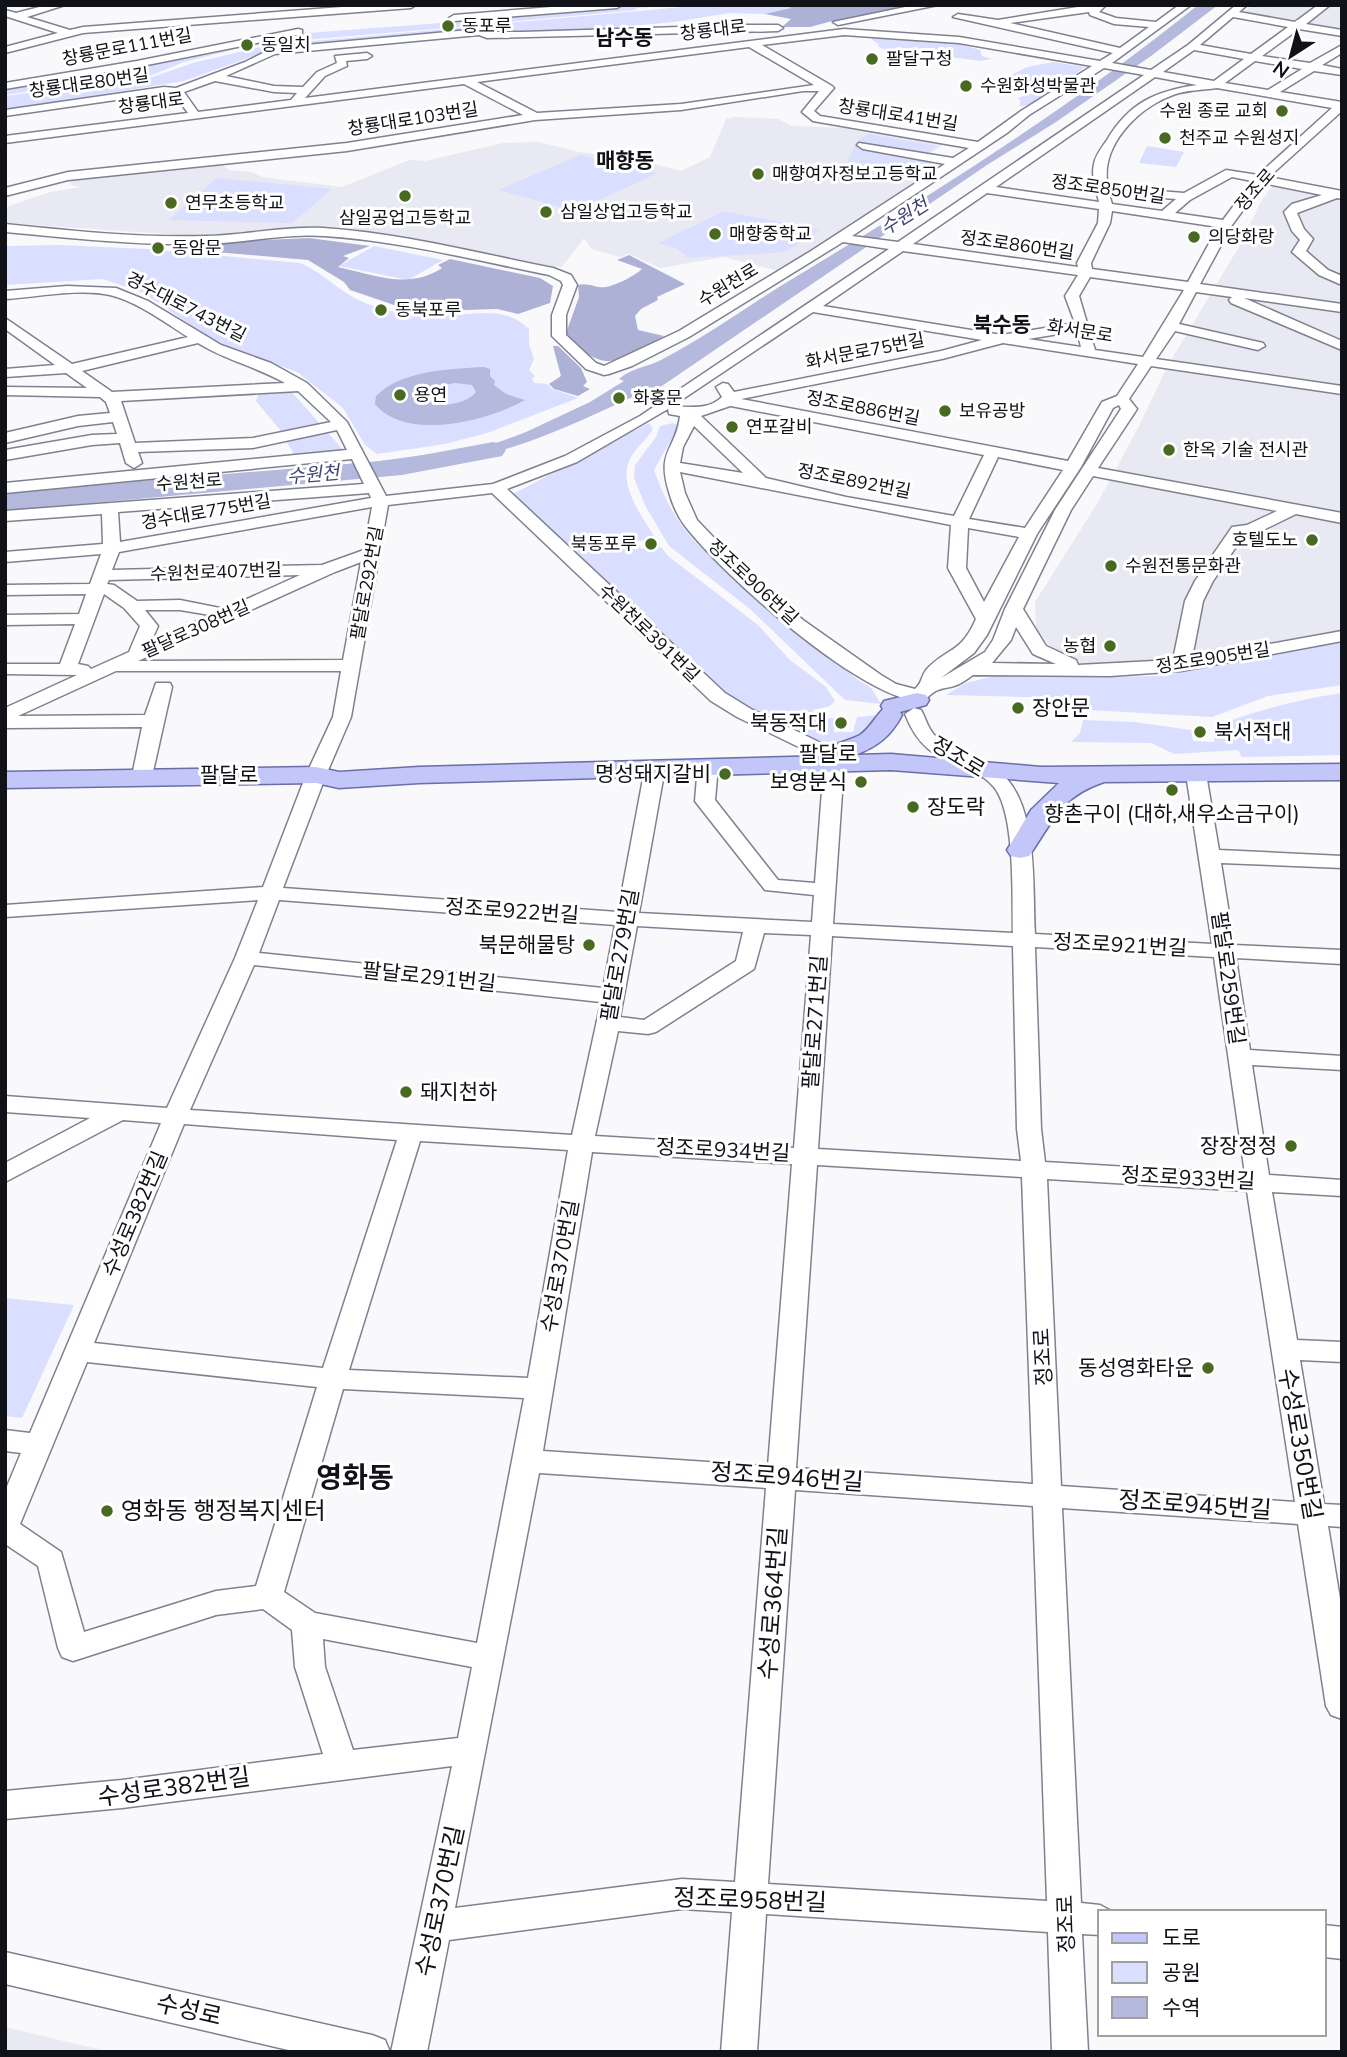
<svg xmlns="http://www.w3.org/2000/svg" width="1347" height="2057" viewBox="0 0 1347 2057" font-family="'Nunito Sans','Noto Sans KR',sans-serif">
  <rect width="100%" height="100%" fill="#f9f9fc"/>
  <g fill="#e8e9f2">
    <path d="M1253 5H1342V32L1240 15Z"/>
    <path d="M734 117 778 119 792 126 871 129 944 144 930 154 950 158 779 271 724 257 660 268 629 254 620 257 591 249 584 238 562 267 537 266 372 234 209 237 5 223V210L9 206 50 192 81 187 71 185 68 178 182 166 222 165 229 170 252 172 262 177 342 187 409 160 425 161 503 143 539 142 579 152 630 158 681 171 710 157 726 119Z"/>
    <path d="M1273 185 1342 196V640L1126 676 1086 666 1053 650 1036 628 1035 602 1098 502 1139 426 1167 367 1243 240 1260 203Z"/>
    <path d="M5 2027 110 2052H5Z"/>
  </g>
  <g fill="#dadeff">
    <path d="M633 5H686L635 8 637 10 456 27 451 24 441 25 445 28 270 43 265 40 308 33 546 15Z"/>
    <path d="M704 5H787L792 8 765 14 729 13 674 22 563 32 491 33 485 28 273 48 270 45Z"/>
    <path d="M870 38C905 37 946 38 980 50L982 56 992 59 981 61 928 54 921 56 922 58C905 59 892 53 877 46L879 45Z"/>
    <path d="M260 41 264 44 242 45 244 47 184 62 142 79 57 87 53 83 42 85 45 89 5 95V88L129 68Z"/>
    <path d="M264 46 268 48 265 52 184 81 5 110V96L109 82 141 81 193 63Z"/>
    <path d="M1054 62 1085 67 1032 105 1019 106 1021 101 1018 98 1035 92V89L1007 77 1027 67Z"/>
    <path d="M869 134 937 146 924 155 940 158 918 173 846 165 857 141Z"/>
    <path d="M1147 146 1184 152 1176 167 1139 163Z"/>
    <path d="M580 155 658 173 575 211 499 190Z"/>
    <path d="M217 178 332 189 292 223 169 220Z"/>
    <path d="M724 211 820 230 785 252 689 258 676 248 659 243Z"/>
    <path d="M60 245 147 249 300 263C329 275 341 297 377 307L371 311C380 313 383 311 392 311 406 309 421 315 435 316 467 317 503 303 529 329V344L534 359 529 370 535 376 532 379 534 383 547 384 552 389 578 398 487 433 445 444 377 454 365 445 343 408 297 372 233 349 203 334 144 293 103 279 5 285V246Z"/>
    <path d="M374 246 443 260 408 280 339 266Z"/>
    <path d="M290 390 344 451 296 458 280 430 256 401 259 392Z"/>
    <path d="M649 423 653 429C647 440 635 448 630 459 617 485 643 518 656 539L637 541 641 549 661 547 668 556 758 625 790 660 826 687 835 701 830 706 813 710 812 719 834 718V732H853L857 717 879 715 877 727C868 732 858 742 848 743 815 747 769 720 740 707L511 495Z"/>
    <path d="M673 423 679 426 654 470C672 520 693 547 738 577L854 677 871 688 881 704 845 700 750 609 669 546 646 507 634 478 635 465 656 437 660 426Z"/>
    <path d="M1342 641V685L1268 696 1212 717 1072 709 1071 698 946 695 966 683 1011 672 1075 677 1161 676Z"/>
    <path d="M1342 693V755L1242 757 1238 750 1174 754 1151 743 1071 742 1080 733 1083 720 1134 722 1191 730 1193 741 1214 742V727C1255 710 1297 700 1342 693Z"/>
    <path d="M5 1298 74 1305 22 1418 5 1416Z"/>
  </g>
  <g fill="#adb1d5">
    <path d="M790 5H926L832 21 810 27H782L791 19 765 14 791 8 788 6Z"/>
    <path d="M309 238 370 246 343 256 349 258 338 267C374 275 409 290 442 268L438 265 450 259 540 278 553 286 550 303 518 314 497 309 433 311 403 308 350 290 344 282 308 260 192 250 200 243Z"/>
    <path d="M629 255 685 284 657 297 658 300 641 309 635 316 638 330 664 336C622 361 603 378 566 333L579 297 578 285C589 282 597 289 606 287 617 285 634 276 642 269L617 260Z"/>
    <path d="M553 346H558L581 368 587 382 583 386 590 389 578 396 554 389 549 384 561 376Z"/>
  </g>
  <g fill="#b5b9dd" fill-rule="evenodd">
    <path d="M1198 5H1218L1151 56 1056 122 987 165 656 390 650 389C583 419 516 455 441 462L5 502V492L373 462 488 446 526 432 590 402 624 381 619 379C631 368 647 367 661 360 702 339 741 311 779 287 923 200 1067 111 1198 5Z"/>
    <path d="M484 367 490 369V376L495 381 494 385 506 394 525 400C488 421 406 442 375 404L376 396C402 370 450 369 484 367ZM455 383 472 385 476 392C466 405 437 409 424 398L432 388Z"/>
  </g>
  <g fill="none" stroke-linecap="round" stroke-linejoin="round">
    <path fill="#b5b9dd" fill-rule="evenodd" d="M493 442 502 444 506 450 502 456 402 475 5 511V495L402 459Z"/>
    <path stroke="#d6d6da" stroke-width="11" stroke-dasharray="11 5" stroke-linecap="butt" d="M266 43 270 47"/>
    <defs>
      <g id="minor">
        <path d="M47 5H65L27 17 70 30 83 27 368 5H416L411 8 83 33 5 53V47L58 33 5 16V10L16 13Z"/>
        <path d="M576 5H622L617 8 454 21 449 18 454 15Z"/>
        <path d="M915 5H938L838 25 833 22Z"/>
        <path d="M1090 5H1106L1099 12 1116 18 1156 22 1179 5H1191L1112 63 1151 70 1188 45 1236 5H1247L1239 12 1295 22 1318 5H1330L1306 24 1342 30V36L1299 29 1262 56 1310 63 1342 45V53L1322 65 1342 69V75L1314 71 1280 92 1342 102V111L1269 177 1342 191V199L1337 198 1297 213 1304 229 1313 239 1306 251 1328 270 1342 276V285L1319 275 1292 252 1300 240 1292 231 1284 212 1292 204 1322 195 1263 183 1232 225 1200 284 1342 304V312L1244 298 1342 341V350L1231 303 1229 300 1232 297 1196 292 1179 324 1263 343 1265 346 1258 350 1175 331 1156 359 1342 386V394L1151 366 1129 399 1137 409 1098 468 1342 513V523L1296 514 1257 533 1244 535 1213 581 1203 601 1192 658 1342 631V641L1181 671 1110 676 973 675C967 679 961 684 954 686 948 688 940 688 934 692 928 696 925 702 916 701 855 693 724 576 685 526 678 517 672 503 669 492 656 450 676 450 680 416L669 414 668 409 577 462 507 489 725 693 751 709 825 745 829 753 826 757H812L809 752 737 717 711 701 492 493 388 505 351 717 326 775 283 888 618 912 645 768 655 762 665 768 639 913 812 922 814 895 765 890 698 805 695 801 698 766 708 760 715 762 718 766 715 800 778 880 815 883 824 764 834 758 844 764 833 924 1013 933C1012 899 1016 811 993 786 961 752 928 772 905 714L914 708 921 710C925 716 926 723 930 729 943 751 973 755 994 768 1040 796 1032 886 1035 934L1212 944 1186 774 1189 770 1196 768 1206 774 1219 850 1342 856V868L1221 863 1234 945 1342 950V964L1236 958 1250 1050 1342 1056V1070L1252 1065 1269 1175 1342 1180V1196L1272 1192 1297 1340 1342 1342V1362L1300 1360 1324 1504 1342 1505V1527L1328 1526 1342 1611V1719L1331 1715 1326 1706 1298 1524 1062 1508 1081 1903 1100 1905 1113 1912H1100V1935L1082 1934 1088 2052H1052L1048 1932 766 1914 757 2052H721L732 1912 682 1909 449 1940 427 2052H391L452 1766 122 1808 5 1819V1791L122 1780 323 1754 295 1667 292 1630 263 1609 216 1615 73 1661 62 1657 58 1648 38 1566 5 1544V1491L21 1453 5 1451V1430L30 1433 161 1123 123 1120 5 1182V1163L90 1118 5 1112V1096L167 1108 235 958 258 900 5 917V905L263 887 306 775 333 717 341 671H116L18 716 145 715 156 683H170L172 687 152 776 142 782 132 776 142 727 5 728V708L77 675 5 674V664H60L75 624 5 625V615L79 614 86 594 5 595V585L90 584 101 554 5 562V552L103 544 102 514 5 521V511L364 484 352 459 5 493V483L347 450 337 430 253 448 138 452 142 463 134 468 126 463 120 443 92 445 5 460V450L92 435 117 434 113 422 78 426 5 443V433L78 416 110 413 106 402 100 397 5 395V387L87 388 66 373 5 377V369L55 365 5 329V318L72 364 188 337C164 322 138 302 110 295 81 288 36 297 5 299V291L67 286 116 288 148 301 221 345 271 363 307 383 347 422 386 496 493 484 565 456 640 416 889 249 843 242 689 337 632 366 609 374 604 375 586 369 552 336V315L563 285 561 281 549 275C475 260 400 241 324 236 285 233 246 243 207 244 140 246 72 238 5 232V224C72 231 139 238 207 236 246 235 284 226 323 228 400 233 477 253 553 268L571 275 577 285 566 315V335L596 363 604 366 679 331 811 251 945 164 863 149 857 145 859 143 953 158 969 148 813 121 802 112 819 91H803L681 110 535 120 347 151 68 180 5 196V188L68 172 347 143 523 115 464 84 5 143V136L188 113 174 94 164 93 5 116V110L164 87 176 88 245 62 273 48 480 29 489 32H523L742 25H778L783 28 778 31 487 38 479 35 275 54 226 76 274 86 303 87 317 72 337 63 335 56 367 53 372 56 367 59 346 61 347 66 325 76 305 98 844 29 959 37 1100 61 1113 53 953 17 958 14 998 20ZM1089 12 1090 15 1114 24 1149 27 1120 48 1010 23ZM1233 17 1288 27 1251 54 1200 45ZM844 35 959 43 1092 66 1021 111 978 142 820 116 814 111 834 88 832 86 762 45ZM749 47 814 85 681 104 537 113 477 82ZM1194 50 1244 59 1214 81 1163 72ZM1255 61 1302 69 1268 90 1225 83ZM1104 68 1144 75 898 242 852 236 1007 133 1029 115ZM1155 77 1197 85C1155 91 1129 103 1107 140 1102 147 1095 156 1094 164 1091 177 1096 189 1099 202L996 187ZM215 81 274 92 297 93 291 100 198 112 184 92ZM1217 88 1332 108 1258 175 1226 170 1184 193 1108 187C1099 147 1137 108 1173 95 1186 90 1203 90 1217 88ZM1232 177 1252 181 1223 220 1175 213 1190 200ZM987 193 1099 209 1098 223 1077 263 1078 267 913 244ZM1109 194 1176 199 1162 211 1112 204ZM1112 211 1218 227 1188 282 1092 269 1091 263 1110 223ZM903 251 1078 275 1065 296 1075 323 1002 335 823 306ZM1090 277 1184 290 1143 357 1095 350 1079 296ZM813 312 982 340 941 351 734 392 728 384 723 383 716 387 722 397C707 411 690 406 671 407ZM1077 331 1081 347 1028 339ZM198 343C225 360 257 367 285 383L112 392 82 371ZM1003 343 1138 364 1117 396 1102 402 1068 461 741 399 942 359ZM298 391 331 422 253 438 135 443 121 401ZM1119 405 1121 409 1055 510 1005 609 993 640 985 652 941 678 974 653 987 635 1037 534 1081 467 1113 408ZM730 406H731L984 455 954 516 846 497 766 478 701 416ZM694 426 743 473 680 463 683 447ZM998 457 1063 470 1025 528 969 519ZM680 472 951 525 948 568 976 619C960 655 947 647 926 670 921 677 922 683 915 689L896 684 881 675 803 620 737 562 697 520 685 493ZM1093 476 1277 511 1247 525 1232 527 1195 581 1185 601 1173 660 1078 665 1076 660 1046 646 1023 609 1071 510ZM369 493 371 498 120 542 118 512ZM372 507 364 550 322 565 112 570 119 552ZM968 528 1019 537 984 602 966 568ZM361 562 343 660 138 661 335 572ZM300 575 225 609 180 600 137 601 114 585 107 584 109 580ZM104 594 124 608 140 626 129 652 91 669 88 666 78 664ZM145 610H180L210 615 151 642 158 626ZM1016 627 1033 654 1056 664 992 663 1011 640ZM279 900 615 925 603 988 259 953ZM637 926 743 932 736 961 644 1020 620 1017ZM764 933 811 935 794 1148 595 1136 618 1031 648 1034 656 1032 754 969ZM832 936 1013 946 1017 1129 1021 1161 818 1149ZM1035 947 1214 957 1245 1174 1045 1162 1041 1129ZM254 965 601 1002 572 1135 190 1110ZM184 1124 397 1140 323 1368 94 1343ZM420 1141 568 1150 528 1378 349 1370ZM592 1152 792 1164 768 1466 543 1451ZM817 1165 1022 1177 1033 1484 796 1468ZM1047 1179 1247 1191 1295 1502 1061 1486ZM87 1362 317 1387 256 1586 216 1591 84 1632 61 1552 20 1524ZM343 1389 524 1398 477 1643 315 1613 284 1592ZM539 1473 766 1488 735 1882 682 1879 455 1908ZM795 1490 1033 1506 1047 1901 768 1884ZM323 1639 472 1667 458 1738 353 1750 325 1667Z"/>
        <path d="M298 29 302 30V34L137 67 5 89V83L137 61Z"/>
        <path d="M1324 1925 1342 1927V1959L1324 1957Z"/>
        <path d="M5 1952 372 2035 385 2040 390 2052H297L5 1984Z"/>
      </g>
      <path id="major" d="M917 693 926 695 929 700 926 705 900 712 902 715C891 736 877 747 855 755L891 754 1041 767 1342 764V780L1104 782C1060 797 1054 820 1029 856L1020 858 1011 856 1007 850 1031 810 1059 783 891 770 419 783 339 788 316 783 5 788V772L316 767 339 772 419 767 827 756 824 753C832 743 849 741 860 735 870 728 875 717 883 709L881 706 884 701Z"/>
    </defs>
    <use href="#minor" stroke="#7f818f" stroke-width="3"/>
    <use href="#major" stroke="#6b6ea7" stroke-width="3"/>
    <use href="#minor" fill="#fff" fill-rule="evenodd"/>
    <use href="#major" fill="#c3c6f8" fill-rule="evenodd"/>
  </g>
  <g fill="#486920" stroke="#fff" stroke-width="2.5">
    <circle cx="448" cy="26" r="7"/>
    <circle cx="247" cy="45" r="7"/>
    <circle cx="872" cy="59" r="7"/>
    <circle cx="966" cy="86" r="7"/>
    <circle cx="1282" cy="111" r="7"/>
    <circle cx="1165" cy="138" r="7"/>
    <circle cx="758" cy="174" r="7"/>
    <circle cx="405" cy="196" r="7"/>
    <circle cx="171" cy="203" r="7"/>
    <circle cx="546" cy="212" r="7"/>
    <circle cx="715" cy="234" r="7"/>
    <circle cx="1194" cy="237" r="7"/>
    <circle cx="158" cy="248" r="7"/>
    <circle cx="381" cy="310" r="7"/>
    <circle cx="400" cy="395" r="7"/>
    <circle cx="619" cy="398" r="7"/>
    <circle cx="945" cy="411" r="7"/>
    <circle cx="732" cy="427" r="7"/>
    <circle cx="1169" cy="450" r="7"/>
    <circle cx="1312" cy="540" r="7"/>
    <circle cx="651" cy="544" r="7"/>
    <circle cx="1111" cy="566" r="7"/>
    <circle cx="1110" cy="646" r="7"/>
    <circle cx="1018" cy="708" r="7"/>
    <circle cx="841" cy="723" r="7"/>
    <circle cx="1200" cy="732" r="7"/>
    <circle cx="725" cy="774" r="7"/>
    <circle cx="861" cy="782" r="7"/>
    <circle cx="1172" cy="790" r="7"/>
    <circle cx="913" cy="807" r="7"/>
    <circle cx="589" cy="945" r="7"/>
    <circle cx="406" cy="1092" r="7"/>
    <circle cx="1291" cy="1146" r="7"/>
    <circle cx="1208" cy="1368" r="7"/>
    <circle cx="107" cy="1511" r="7"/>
  </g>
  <g text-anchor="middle" stroke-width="6" stroke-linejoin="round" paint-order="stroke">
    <g font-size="18" fill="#111217" stroke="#fff" text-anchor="start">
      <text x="462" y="32">동포루</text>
      <text x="261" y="51">동일치</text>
      <text x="886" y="65">팔달구청</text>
      <text x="980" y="92">수원화성박물관</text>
      <text x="1268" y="117" text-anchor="end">수원 종로 교회</text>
      <text x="1179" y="144">천주교 수원성지</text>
      <text x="772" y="180">매향여자정보고등학교</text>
      <text x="185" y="209">연무초등학교</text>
      <text x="560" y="218">삼일상업고등학교</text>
      <text x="405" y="224" text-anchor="middle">삼일공업고등학교</text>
      <text x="729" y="240">매향중학교</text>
      <text x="1208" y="243">의당화랑</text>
      <text x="172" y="254">동암문</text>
      <text x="395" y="316">동북포루</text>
      <text x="414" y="401">용연</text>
      <text x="633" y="404">화홍문</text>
      <text x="959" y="417">보유공방</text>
      <text x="746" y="433">연포갈비</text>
      <text x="1183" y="456">한옥 기술 전시관</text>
      <text x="1298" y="546" text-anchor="end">호텔도노</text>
      <text x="637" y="550" text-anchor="end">북동포루</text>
      <text x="1125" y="572">수원전통문화관</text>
      <text x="1096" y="652" text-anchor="end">농협</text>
    </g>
    <g font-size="18" fill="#111217" stroke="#fff">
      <text transform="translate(713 30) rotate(-7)" y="6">창룡대로</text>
      <text transform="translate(127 47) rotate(-11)" y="6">창룡문로111번길</text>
      <text transform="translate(89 83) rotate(-8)" y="6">창룡대로80번길</text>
      <text transform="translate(151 103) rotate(-8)" y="6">창룡대로</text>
      <text transform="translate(898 115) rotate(9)" y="6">창룡대로41번길</text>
      <text transform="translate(413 119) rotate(-9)" y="6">창룡대로103번길</text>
      <text transform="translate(1108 189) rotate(8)" y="6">정조로850번길</text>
      <text transform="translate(1255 190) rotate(-49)" y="6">정조로</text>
      <text transform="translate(1017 245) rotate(8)" y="6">정조로860번길</text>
      <text transform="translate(728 285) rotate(-31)" y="6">수원천로</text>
      <text transform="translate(186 307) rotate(27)" y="6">경수대로743번길</text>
      <text transform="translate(1080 331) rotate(9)" y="6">화서문로</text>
      <text transform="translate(865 351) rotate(-11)" y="6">화서문로75번길</text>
      <text transform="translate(863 408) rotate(11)" y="6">정조로886번길</text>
      <text transform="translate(854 481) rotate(11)" y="6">정조로892번길</text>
      <text transform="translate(189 482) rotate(-4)" y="6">수원천로</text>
      <text transform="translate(206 512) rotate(-10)" y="6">경수대로775번길</text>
      <text transform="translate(216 572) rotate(-2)" y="6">수원천로407번길</text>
      <text transform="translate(753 582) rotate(43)" y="6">정조로906번길</text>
      <text transform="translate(367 583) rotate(-80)" y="6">팔달로292번길</text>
      <text transform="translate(196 629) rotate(-24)" y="6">팔달로308번길</text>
      <text transform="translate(649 633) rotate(44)" y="6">수원천로391번길</text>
      <text transform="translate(1213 658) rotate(-9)" y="6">정조로905번길</text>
    </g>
    <g font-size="19" font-style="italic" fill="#414374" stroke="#fff">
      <text transform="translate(904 216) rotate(-32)" y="7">수원천</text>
      <text transform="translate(313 474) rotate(-5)" y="7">수원천</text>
    </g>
    <g font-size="21" font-weight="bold" fill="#111217" stroke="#fff">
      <text x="624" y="45">남수동</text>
      <text x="625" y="168">매향동</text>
      <text x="1002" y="332">북수동</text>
    </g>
    <g font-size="21" fill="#111217" stroke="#fff" text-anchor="end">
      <text x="1032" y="715" text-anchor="start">장안문</text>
      <text x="827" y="730">북동적대</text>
      <text x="1214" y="739" text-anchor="start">북서적대</text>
      <text x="711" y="781">명성돼지갈비</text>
      <text x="847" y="789">보영분식</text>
      <text x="927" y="814" text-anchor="start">장도락</text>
      <text x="1172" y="821" text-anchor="middle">향촌구이 (대하,새우소금구이)</text>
      <text x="575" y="952">북문해물탕</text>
      <text x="420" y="1099" text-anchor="start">돼지천하</text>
      <text x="1277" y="1153">장장정정</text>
      <text x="1194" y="1375">동성영화타운</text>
    </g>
    <g font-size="21" fill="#111217" stroke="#fff">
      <text x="828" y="761">팔달로</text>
      <text transform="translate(958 757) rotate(31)" y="7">정조로</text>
      <text x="229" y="782">팔달로</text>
      <text transform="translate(512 911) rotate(4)" y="7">정조로922번길</text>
      <text transform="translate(1120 945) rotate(3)" y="7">정조로921번길</text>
      <text transform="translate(620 955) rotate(-80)" y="7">팔달로279번길</text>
      <text transform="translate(429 977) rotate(6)" y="7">팔달로291번길</text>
      <text transform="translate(1228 978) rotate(82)" y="7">팔달로259번길</text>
      <text transform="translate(815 1022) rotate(-86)" y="7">팔달로271번길</text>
      <text transform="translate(723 1150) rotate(3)" y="7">정조로934번길</text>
      <text transform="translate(1188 1178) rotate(3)" y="7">정조로933번길</text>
      <text transform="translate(135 1214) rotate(-67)" y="7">수성로382번길</text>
      <text transform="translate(560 1266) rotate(-80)" y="7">수성로370번길</text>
      <text transform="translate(1043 1357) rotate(-93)" y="7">정조로</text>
      <text transform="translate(1066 1924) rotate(-92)" y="7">정조로</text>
    </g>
    <g font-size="24" fill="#111217" stroke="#fff">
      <text transform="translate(1300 1444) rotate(80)" y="8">수성로350번길</text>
      <text transform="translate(787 1477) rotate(4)" y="8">정조로946번길</text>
      <text transform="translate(1195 1505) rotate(4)" y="8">정조로945번길</text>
      <text transform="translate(773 1603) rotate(-86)" y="8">수성로364번길</text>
      <text transform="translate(174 1787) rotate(-8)" y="8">수성로382번길</text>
      <text transform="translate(750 1900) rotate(2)" y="8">정조로958번길</text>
      <text transform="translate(440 1901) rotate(-78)" y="8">수성로370번길</text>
      <text transform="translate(189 2010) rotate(13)" y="8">수성로</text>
    </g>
    <g font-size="24" fill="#111217" stroke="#fff" text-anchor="start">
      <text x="121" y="1519">영화동 행정복지센터</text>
    </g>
    <g font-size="28" font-weight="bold" fill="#111217" stroke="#fff">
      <text x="355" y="1487">영화동</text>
    </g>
  </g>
  <rect width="1347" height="2057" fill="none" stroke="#111217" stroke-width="14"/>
  <rect x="1098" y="1910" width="228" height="126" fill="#ffffff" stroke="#a0a0a2" stroke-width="2"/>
  <rect x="1112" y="1933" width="35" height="10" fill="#c3c6f8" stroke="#a0a0a2" stroke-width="2"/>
  <text x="1162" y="1945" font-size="21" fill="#111217">도로</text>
  <rect x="1112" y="1962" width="35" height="21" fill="#dadeff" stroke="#a0a0a2" stroke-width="2"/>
  <text x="1162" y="1980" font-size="21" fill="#111217">공원</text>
  <rect x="1112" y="1997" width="35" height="21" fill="#b5b9dd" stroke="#a0a0a2" stroke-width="2"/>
  <text x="1162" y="2015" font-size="21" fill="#111217">수역</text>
  <g transform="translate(1291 56) rotate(216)" stroke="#ffffff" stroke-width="5" paint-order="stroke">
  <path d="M0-5L12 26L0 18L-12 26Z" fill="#111217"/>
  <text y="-10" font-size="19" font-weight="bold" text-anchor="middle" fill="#111217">N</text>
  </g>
</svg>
